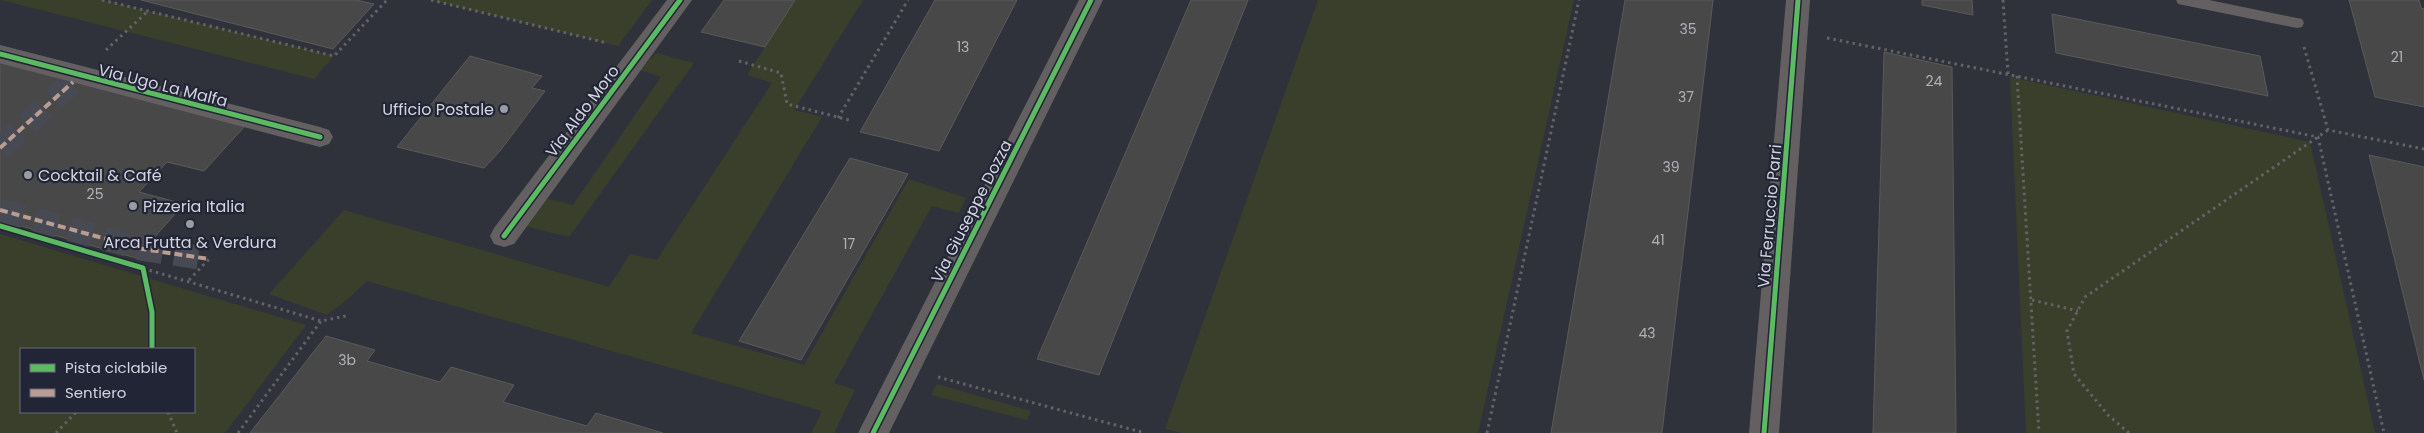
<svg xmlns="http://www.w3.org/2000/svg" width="2424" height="433" viewBox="0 0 2424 433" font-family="Poppins,sans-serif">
  <rect width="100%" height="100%" fill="#30323b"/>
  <g fill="#3a3f2b" fill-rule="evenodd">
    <path d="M1 0H102L334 56 314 79Z"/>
    <path d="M430 0H652L618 46Z"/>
    <path d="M795 0H863L794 110 822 117 691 333 804 365 909 179 966 198 959 213 932 206 834 383 855 390 834 433H811L822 411 367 281 348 299 327 315 269 294 344 210 609 287 630 254 657 260 772 83 747 75Z"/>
    <path d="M1318 0H1574L1478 433H1182L1165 429Z"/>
    <path d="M656 53 694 63 569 237 524 226 546 198 573 205 661 77 640 70Z"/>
    <path d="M2010 77 2310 142 2375 433H2026Z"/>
    <path d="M0 234 306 325 225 433H0ZM21 349H194V412H21Z"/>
    <path d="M937 384 1031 411 1027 420 931 395Z"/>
  </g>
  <g fill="#494849" stroke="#5b595a">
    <path d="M141 0H356L374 4 333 49Z"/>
    <path d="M724 0H795L765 47 701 32Z"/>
    <path d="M935 0H1017L939 151 860 132Z"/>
    <path d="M1191 0H1248L1099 375 1037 359Z"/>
    <path d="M1625 0H1713L1662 433H1551Z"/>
    <path d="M1922 0H1972L1973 15 1922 5Z"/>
    <path d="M2349 0H2419L2421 8 2424 9V107L2375 97Z"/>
    <path d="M2052 14 2260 56 2268 96 2056 53Z"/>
    <path d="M1884 52 1952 67 1956 433H1873Z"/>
    <path d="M470 56 542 76 532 88 545 91 500 151 484 168 397 147Z"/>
    <path d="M0 63 245 126 204 171 167 162 139 192 184 204 136 258 0 220Z"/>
    <path d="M2369 155 2424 167V380Z"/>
    <path d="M850 158 908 174 801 360 739 341Z"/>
    <path d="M326 336 375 350 367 361 440 382 451 367 514 385 503 402 587 426 596 413 663 433H250Z"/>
  </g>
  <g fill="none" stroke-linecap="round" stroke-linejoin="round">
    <g stroke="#484a53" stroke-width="24" stroke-dasharray="24 12" stroke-linecap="butt">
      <path d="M0 148 73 82"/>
      <path d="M0 210 143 249 209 259"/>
    </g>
    <g stroke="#646266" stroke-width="3" stroke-dasharray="2.5 4" stroke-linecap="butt">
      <path d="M102 0 334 56 387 0"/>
      <path d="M431 0 607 43"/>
      <path d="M2003 0 2008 74"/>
      <path d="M1827 38 2318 137 2384 433"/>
      <path d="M2304 47 2328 130 2424 149"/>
      <path d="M106 50 147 12"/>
      <path d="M739 61 781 73 787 104 849 120"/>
      <path d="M2017 76 2039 433"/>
      <path d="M838 118 908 0"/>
      <path d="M0 226 321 321 346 316"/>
      <path d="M143 268 152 312V349"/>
      <path d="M189 280 209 259"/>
      <path d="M2032 300 2078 311"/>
      <path d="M938 377 1145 433"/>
      <path d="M168 412 177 433"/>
      <path d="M56 433 76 412"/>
      <path d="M238 433 321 321"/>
      <path d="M1487 433 1579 0"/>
      <path d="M2129 433 2108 415 2074 374 2067 331 2085 297 2328 130"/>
    </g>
    <path fill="#646062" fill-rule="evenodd" d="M2176 0H2209L2297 18 2302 19 2304 23 2302 27 2297 28 2183 5 2178 4Z"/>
    <g fill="#646062" fill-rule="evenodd">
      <path d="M667 0H692L514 244 504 247 494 244 490 236 494 228Z"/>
      <path d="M1079 0H1103L889 433H858Z"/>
      <path d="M1786 0H1810L1779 433H1749Z"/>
      <path d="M0 45 320 127 329 130 333 137 329 144 320 147 0 63Z"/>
    </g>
    <g stroke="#b99d93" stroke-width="4" stroke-dasharray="8 4" stroke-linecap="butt">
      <path d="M0 148 73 82"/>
      <path d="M0 210 143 249 209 259"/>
    </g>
    <defs>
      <g id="cycleway">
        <path d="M0 54 320 137"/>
        <path d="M0 226 143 268 152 312V349"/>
        <path d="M504 236 680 0"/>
        <path d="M873 433 1091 0"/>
        <path d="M1764 433 1798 0"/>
      </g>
    </defs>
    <use href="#cycleway" stroke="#222535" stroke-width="8"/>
    <use href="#cycleway" stroke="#5cba63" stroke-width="5"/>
  </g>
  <g fill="#999ba5" stroke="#222535" stroke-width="2">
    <circle cx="504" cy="109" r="5"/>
    <circle cx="28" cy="175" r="5"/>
    <circle cx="133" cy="206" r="5"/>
    <circle cx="190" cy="224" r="5"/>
  </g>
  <g text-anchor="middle" stroke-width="4.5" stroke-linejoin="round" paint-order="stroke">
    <g font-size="14" fill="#afb1b9">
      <text x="1688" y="34">35</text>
      <text x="963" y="52">13</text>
      <text x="2397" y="62">21</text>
      <text x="1934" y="86">24</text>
      <text x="1686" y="102">37</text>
      <text x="1671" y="172">39</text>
      <text x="95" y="199">25</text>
      <text x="1658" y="245">41</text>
      <text x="849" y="249">17</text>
      <text x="1647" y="338">43</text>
      <text x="347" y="365">3b</text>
    </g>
    <g font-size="16" fill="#d1d4de" stroke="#222535">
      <text transform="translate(163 85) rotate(14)" y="6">Via Ugo La Malfa</text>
      <text transform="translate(582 111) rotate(-53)" y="6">Via Aldo Moro</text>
      <text transform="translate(971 211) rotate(-63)" y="6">Via Giuseppe Dozza</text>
      <text transform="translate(1769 216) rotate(-85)" y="6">Via Ferruccio Parri</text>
    </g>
    <g font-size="16" fill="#d1d4de" stroke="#222535" text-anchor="start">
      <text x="494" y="115" text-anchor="end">Ufficio Postale</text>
      <text x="38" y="181">Cocktail &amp; Café</text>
      <text x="143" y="212">Pizzeria Italia</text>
      <text x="190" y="248" text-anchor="middle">Arca Frutta &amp; Verdura</text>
    </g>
  </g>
  <rect x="20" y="348" width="175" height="65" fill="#222535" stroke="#686b79"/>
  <rect x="30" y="364" width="25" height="8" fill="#5cba63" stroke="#686b79"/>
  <text x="65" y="373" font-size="15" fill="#d1d4de">Pista ciclabile</text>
  <rect x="30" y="389" width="25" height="8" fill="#b99d93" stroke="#686b79"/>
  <text x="65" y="398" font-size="15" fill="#d1d4de">Sentiero</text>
</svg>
